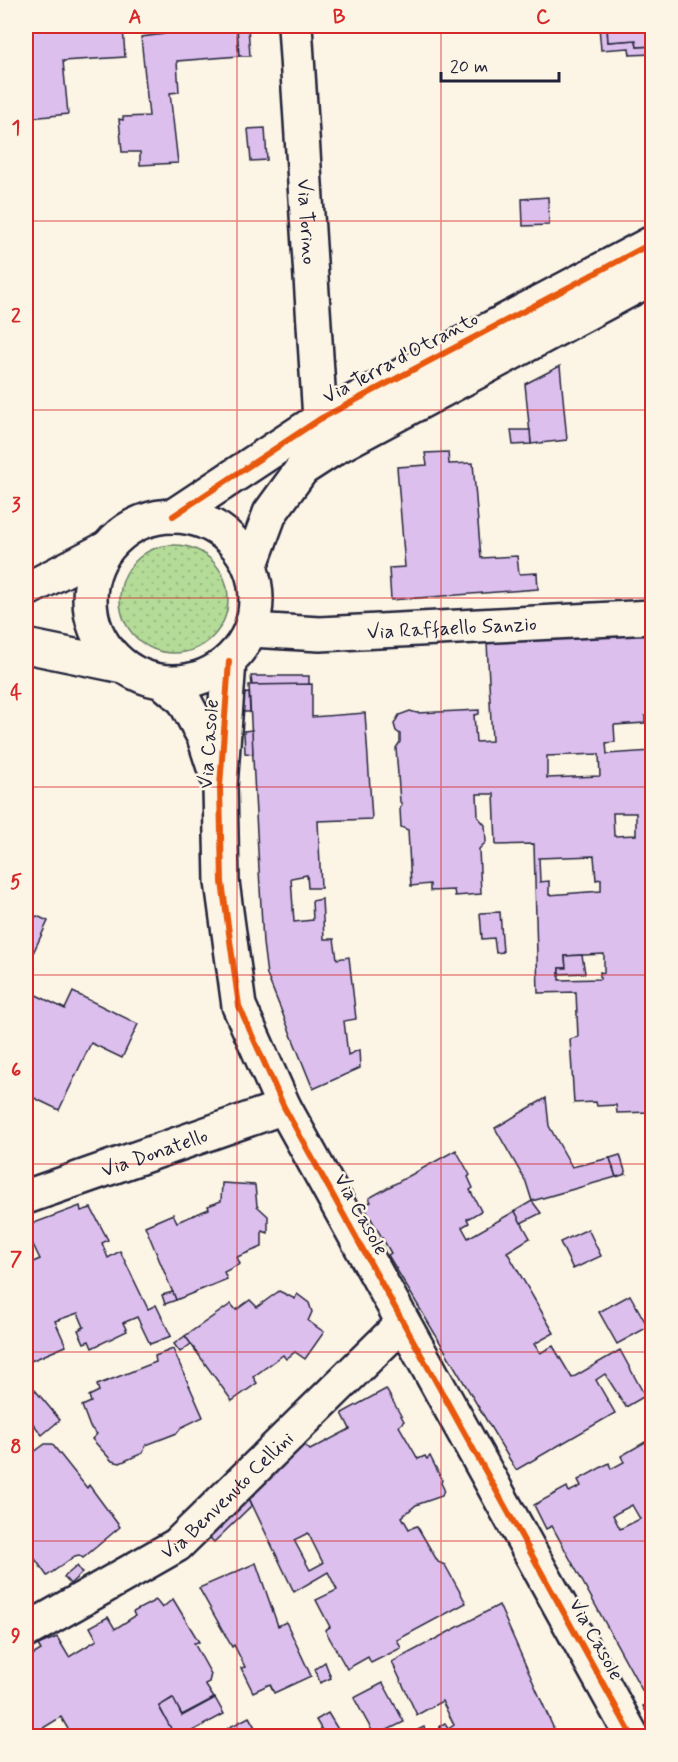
<svg xmlns="http://www.w3.org/2000/svg" width="678" height="1762" viewBox="0 0 678 1762" font-family="Mynerve,sans-serif">
  <defs>
    <pattern id="grass-dots" width="8" height="8" patternUnits="userSpaceOnUse" patternTransform="scale(1.5)"><rect width="8" height="8" fill="#b4db97"/><path d="M2 2h.1M6 6h.1" fill="none" stroke="#9abc83" stroke-width="1.8" stroke-linecap="round"/></pattern>
  </defs>
  <rect width="100%" height="100%" fill="#fcf5e5"/>
  <filter id="ink" filterUnits="userSpaceOnUse"><feTurbulence type="fractalNoise" baseFrequency=".0167" numOctaves="2"/><feDisplacementMap in="SourceGraphic" scale="12" xChannelSelector="R" yChannelSelector="G"/><feConvolveMatrix kernelMatrix="1 2 1 2 8 2 1 2 1" color-interpolation-filters="sRGB"/></filter>
  <g filter="url(#ink)">
    <circle fill="url(#grass-dots)" stroke="#6b7e69" stroke-width="1.5" cx="174" cy="599" r="54"/>
    <g fill="#dcbfed" stroke="#22223b" stroke-width="1.5" fill-rule="evenodd">
      <path d="M26 26H123L125 57 63 61 68 114 31 118 26 58Z"/>
      <path d="M163 26H237L239 56 177 61 179 92 170 93 178 163 140 165V152H122L119 119 123 120V117L149 116 141 37 164 34Z"/>
      <path d="M237 26H248L250 56H239Z"/>
      <path d="M599 26H607L608 42 636 40 637 47 652 46V54L630 55 629 48 601 50Z"/>
      <path d="M607 26H652V46L637 47 636 40 608 42Z"/>
      <path d="M265 128 267 160 251 161 248 129Z"/>
      <path d="M548 197 549 225 523 226 522 199Z"/>
      <path d="M560 366 567 440 531 444 525 384Z"/>
      <path d="M511 430H530L531 444 513 445Z"/>
      <path d="M448 452 449 464 473 463 481 558 517 556 519 574 537 573 538 589 391 600 389 568 405 567 397 467 427 465 425 453Z"/>
      <path d="M652 633V716H645V723L614 725 615 742 606 743 607 754 652 751V1112L617 1113 616 1105 597 1106 596 1102 574 1103 570 1039 578 1037 576 992 538 993 534 844 496 845 494 794H477L478 817 485 825 486 842 479 849 481 894 455 896 454 890 430 891V884L411 886 408 830 401 827 400 809 402 804 400 802 396 748 400 742V734L396 731 394 724 399 715 410 711 417 713 479 710V714L474 715 476 742 492 741 487 642ZM599 754 600 776 547 778V756ZM613 813H636V835L614 836ZM594 856 596 880 601 879V891L549 895V881L540 882 539 858ZM604 954V973L600 972V979L559 980V968H566L565 956Z"/>
      <path d="M251 676H309V685H252Z"/>
      <path d="M312 684V717L365 713 372 819 318 821 321 888H308L307 875 291 878 294 922 313 920 312 901 322 899 324 939H334L337 959 349 957 356 1019 344 1021 348 1055 359 1050 360 1068 313 1089 267 975 263 943 249 685Z"/>
      <path d="M249 693 250 712H243V694Z"/>
      <path d="M252 730 253 754 245 753 244 731Z"/>
      <path d="M500 912 503 952 496 953 494 938 482 939 480 913Z"/>
      <path d="M37 916 48 921 26 968V920Z"/>
      <path d="M582 955 585 973 559 974V968H566L565 956Z"/>
      <path d="M26 990 65 1009 73 992 138 1024 122 1058 91 1043 59 1110 26 1094Z"/>
      <path d="M546 1098 549 1126 572 1167 610 1158 616 1177 532 1201 526 1182 495 1128Z"/>
      <path d="M456 1150 470 1175 468 1177 473 1188 470 1190 481 1211 467 1219 469 1223 462 1227 468 1238 515 1211 530 1238 507 1252 554 1333 534 1344 540 1353 553 1346 572 1378 620 1350 645 1396 626 1407 605 1374 596 1380 615 1413 516 1470 388 1255 391 1253 363 1205 371 1202 369 1198Z"/>
      <path d="M620 1155 626 1174 616 1177 610 1158Z"/>
      <path d="M222 1183 255 1185 257 1206 268 1216V1233L262 1231V1247L237 1257 240 1264 224 1272 227 1279 176 1300 145 1226 173 1214 177 1222 209 1209 208 1206 221 1201Z"/>
      <path d="M532 1201 541 1213 521 1223 515 1211Z"/>
      <path d="M80 1206 81 1211 91 1208 108 1240 102 1243 108 1258 120 1251 148 1309 156 1305 171 1336 150 1344 137 1317 123 1323 127 1331 92 1348 89 1341 84 1343 78 1330 84 1327 78 1313 55 1321 66 1346 26 1363V1265L40 1259 26 1230V1226Z"/>
      <path d="M588 1229 601 1256 573 1269 560 1242Z"/>
      <path d="M279 1291 295 1299 297 1294 309 1303 312 1312 308 1321 324 1332 305 1359 295 1352 286 1359 283 1355 253 1377 257 1383 232 1401 185 1336 231 1304 236 1310 250 1300 257 1307Z"/>
      <path d="M173 1292 176 1300 165 1304 162 1295Z"/>
      <path d="M630 1295 648 1327 617 1344 599 1312Z"/>
      <path d="M185 1336 191 1344 180 1352 174 1344Z"/>
      <path d="M173 1349 203 1417 182 1427 177 1433 146 1445 143 1453 120 1463 112 1461 92 1439 97 1434 90 1427 82 1406 91 1402 89 1396 99 1391 97 1385 156 1362 155 1356Z"/>
      <path d="M30 1384 60 1420 42 1435 31 1421 28 1423 26 1420V1386Z"/>
      <path d="M386 1389 404 1421 399 1426 418 1459 425 1456 427 1459 430 1456 442 1480 441 1483 444 1489 442 1496 416 1505 402 1517 409 1529 417 1526 438 1562 445 1565 466 1603 397 1640 401 1648 371 1663 368 1657 347 1669 325 1630 330 1627 316 1600 337 1590 328 1572 294 1592 248 1496 303 1443 310 1450 350 1429 342 1413ZM308 1533 323 1563 310 1570 294 1540Z"/>
      <path d="M652 1438V1535L644 1540 652 1554V1723L643 1706 649 1703 552 1526 546 1529 534 1505 567 1487 569 1492 581 1486 578 1480 609 1463 611 1469 624 1462 621 1456ZM632 1505 640 1519 620 1529 613 1515Z"/>
      <path d="M26 1442 34 1452 45 1444H52L87 1488 89 1485 120 1527 83 1558 79 1555 75 1556 47 1576 26 1546Z"/>
      <path d="M248 1496 252 1505 214 1542 207 1535Z"/>
      <path d="M256 1563 278 1626 286 1622 311 1676 274 1693 270 1684 253 1692 241 1668 245 1667 234 1645 232 1647 199 1588Z"/>
      <path d="M77 1566 82 1573 70 1584 64 1577Z"/>
      <path d="M173 1599 199 1642 194 1643 211 1674 209 1682 205 1684 214 1698 182 1715 172 1698 159 1707 176 1736H115L111 1730 106 1732 108 1736H72L61 1717 43 1728 47 1736H26V1659L41 1650 38 1645 57 1637 69 1657 97 1640 90 1627 108 1617 115 1629 135 1616 133 1612 156 1600 162 1608Z"/>
      <path d="M499 1605 557 1736H444L439 1726 445 1723 448 1729 454 1725 442 1701 417 1715 392 1662Z"/>
      <path d="M325 1662 331 1678 320 1683 315 1669Z"/>
      <path d="M383 1683 404 1722 375 1736 354 1698Z"/>
      <path d="M173 1698 182 1716 215 1698 224 1714 183 1736H175L159 1706Z"/>
      <path d="M328 1713 342 1736H317L323 1732 316 1720Z"/>
      <path d="M249 1717 260 1736H232L228 1728Z"/>
      <path d="M424 1727 428 1736H405Z"/>
    </g>
    <g fill="none" stroke-linecap="round" stroke-linejoin="round">
      <defs>
        <g id="minor">
          <path id="s1" d="M295 26 320 419"/>
          <path d="M173 516 320 419 652 243"/>
          <circle cx="173" cy="599" r="83"/>
          <path d="M250 567 270 513 302 469 336 447 652 278"/>
          <path d="M26 590 107 548"/>
          <path id="s2" d="M251 630 320 634 652 617"/>
          <path d="M26 646 123 666"/>
          <path d="M229 661 220 787 222 882 239 1006 284 1107 632 1736"/>
          <path d="M163 682 184 700 204 737 216 774"/>
          <path id="s3" d="M26 1197 284 1107"/>
          <path id="s4" d="M26 1631 177 1545 403 1323"/>
        </g>
      </defs>
      <use href="#minor" stroke="#22223b" stroke-width="38"/>
      <use href="#minor" stroke="#fcf5e5" stroke-width="33"/>
      <defs>
        <g id="cycleway">
          <path d="M173 516 320 419 652 243"/>
          <path d="M229 661 220 787 222 882 239 1006 284 1107 632 1736"/>
        </g>
      </defs>
      <use href="#cycleway" stroke="#fcf5e5" stroke-width="10"/>
      <use href="#cycleway" stroke="#e8590c" stroke-width="6"/>
    </g>
  </g>
  <path fill="none" stroke="#d62828" stroke-width="1.5" stroke-opacity="0.55" d="M237 26V1736M441 26V1736M26 221H652M26 410H652M26 598H652M26 787H652M26 975H652M26 1164H652M26 1352H652M26 1541H652"/>
  <g text-anchor="middle" stroke-width="5" stroke-linejoin="round" paint-order="stroke">
    <g font-size="20" fill="#22223b" stroke="#fcf5e5">
      <text dy="7" stroke="none"><textPath href="#s1" startOffset="196">Via Torino</textPath></text>
      <text transform="translate(400 357) rotate(-28)" y="7">Via Terra d'Otranto</text>
      <text dy="7" stroke="none"><textPath href="#s2" startOffset="201">Via Raffaello Sanzio</textPath></text>
      <text transform="translate(208 744) rotate(-86)" y="7">Via Casole</text>
      <text dy="7" stroke="none"><textPath href="#s3" startOffset="136">Via Donatello</textPath></text>
      <text transform="translate(362 1214) rotate(61)" y="7">Via Casole</text>
      <text dy="7" stroke="none"><textPath href="#s4" startOffset="244">Via Benvenuto Cellini</textPath></text>
      <text transform="translate(597 1639) rotate(61)" y="7">Via Casole</text>
    </g>
  </g>
  <rect width="678" height="1762" fill="none" stroke="#fcf5e5" stroke-width="66"/>
  <path d="M441 72v9h118v-9" fill="none" stroke="#22223b" stroke-width="3"/>
  <text x="450" y="72" font-size="18" fill="#22223b" stroke="#fcf5e5" stroke-width="4.5" paint-order="stroke">20 m</text>
  <rect x="33" y="33" width="612" height="1696" fill="none" stroke="#d62828" stroke-width="2"/>
  <g font-size="20" text-anchor="middle" font-weight="bold" fill="#d62828">
    <text x="135" y="23">A</text>
    <text x="339" y="23">B</text>
    <text x="543" y="23">C</text>
    <text x="16" y="134">1</text>
    <text x="16" y="322">2</text>
    <text x="16" y="511">3</text>
    <text x="16" y="699">4</text>
    <text x="16" y="888">5</text>
    <text x="16" y="1076">6</text>
    <text x="16" y="1265">7</text>
    <text x="16" y="1453">8</text>
    <text x="16" y="1642">9</text>
  </g>
</svg>
